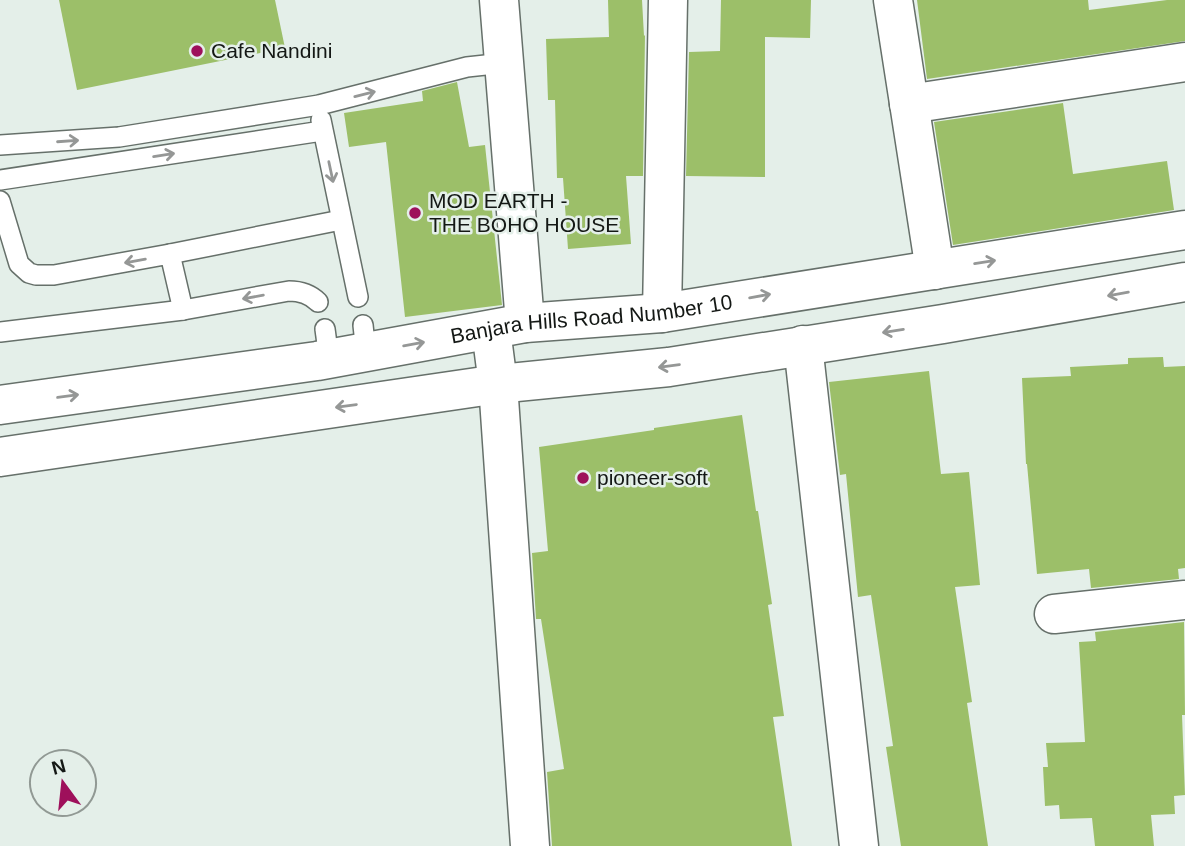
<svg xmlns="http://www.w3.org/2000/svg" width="1185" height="846" viewBox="0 0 1185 846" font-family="Helvetica,sans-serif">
  <rect width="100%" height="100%" fill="#e4efe9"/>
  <g fill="#9cbf69">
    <path d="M59 0H275L285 48 77 90Z"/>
    <path d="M608 0H642L644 36 645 35 643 176H626L631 244 568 249 563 178H557L555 100H548L546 39 609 37Z"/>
    <path d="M721 0H811L810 38 765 37V177L686 176 689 52 720 51Z"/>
    <path d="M917 0H1088L1089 10 1167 0H1185V41L927 79Z"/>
    <path d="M457 82 469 147 485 145 502 305 405 317 386 142 349 147 344 113 423 101 422 91Z"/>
    <path d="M1063 103 1073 174 1167 161 1174 210 953 245 934 122Z"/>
    <path d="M1163 357 1164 367 1185 366V568L1178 569 1179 579 1091 588 1089 569 1037 574 1027 464H1026L1022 378 1071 376 1070 367 1128 364V358Z"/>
    <path d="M929 371 941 474 969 472 980 585 955 587 972 702 967 703 988 846H901L886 747 893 746 871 595 858 597 846 474 840 475 829 382Z"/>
    <path d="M742 415 756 511H758L772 604 768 605 784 716 773 717 792 846H552L547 772 564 769 541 619H536L532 553 548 551 539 447 654 430V428Z"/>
    <path d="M1184 622 1185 715H1182L1185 795 1174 796 1175 814 1151 815 1154 846H1095L1092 818 1060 819 1059 805 1045 806 1043 767H1048L1046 743 1085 742 1079 642 1096 641 1095 632Z"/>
  </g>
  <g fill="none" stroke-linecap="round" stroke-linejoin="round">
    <defs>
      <g id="lane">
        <path d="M321 120 358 297"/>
        <path d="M0 145 119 137 319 105 467 67 504 63"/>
        <path d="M0 180 322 131"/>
        <path d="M0 201 19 264 29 273 36 275H54L170 254 183 310"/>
        <path d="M170 254 341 220"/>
        <path d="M363 325 366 353"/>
        <path d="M325 329 329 359"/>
        <path d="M0 332 183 310 289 291C300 291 310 294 318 302"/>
      </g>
      <g id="street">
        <path d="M499 0 525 323"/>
        <path d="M893 0 935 270"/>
        <path d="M909 104 1185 62"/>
        <path d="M662 313 668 0"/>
        <path d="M491 330 498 384 530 846"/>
        <path d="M803 345 859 846"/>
        <path d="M1054 614 1185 600"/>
      </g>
      <g id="secondary">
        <path id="s1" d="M0 405 317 361 525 323 662 313 1185 230"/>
        <path d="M0 457 498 384 669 367 943 324 1185 282"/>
      </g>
    </defs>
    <use href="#lane" stroke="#66706a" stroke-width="22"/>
    <use href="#street" stroke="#66706a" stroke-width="41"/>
    <use href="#secondary" stroke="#66706a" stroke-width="41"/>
    <use href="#lane" stroke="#fff" stroke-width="19"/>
    <use href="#street" stroke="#fff" stroke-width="38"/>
    <use href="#secondary" stroke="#fff" stroke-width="38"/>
  </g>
  <defs><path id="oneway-shaft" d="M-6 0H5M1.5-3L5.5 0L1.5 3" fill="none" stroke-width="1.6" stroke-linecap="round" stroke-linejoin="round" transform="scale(1.75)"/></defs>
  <g stroke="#959796">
    <use href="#oneway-shaft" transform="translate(365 94) rotate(-14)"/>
    <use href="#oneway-shaft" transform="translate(68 141) rotate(-4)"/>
    <use href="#oneway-shaft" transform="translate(164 155) rotate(-9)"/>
    <use href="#oneway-shaft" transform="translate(331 172) rotate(78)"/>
    <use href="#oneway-shaft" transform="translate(135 261) rotate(170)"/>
    <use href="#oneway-shaft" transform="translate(985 262) rotate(-9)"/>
    <use href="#oneway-shaft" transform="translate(1118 294) rotate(170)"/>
    <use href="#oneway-shaft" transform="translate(760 296) rotate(-10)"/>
    <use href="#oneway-shaft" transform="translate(253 297) rotate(170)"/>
    <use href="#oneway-shaft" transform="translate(893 331) rotate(171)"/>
    <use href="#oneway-shaft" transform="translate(414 344) rotate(-10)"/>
    <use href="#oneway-shaft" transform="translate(669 366) rotate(173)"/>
    <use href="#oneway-shaft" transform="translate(68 396) rotate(-8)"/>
    <use href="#oneway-shaft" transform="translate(346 406) rotate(172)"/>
  </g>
  <g fill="#9e105b" stroke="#e4efe9" stroke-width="2.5">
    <circle cx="197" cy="51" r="7"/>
    <circle cx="415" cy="213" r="7"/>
    <circle cx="583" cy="478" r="7"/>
  </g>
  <g text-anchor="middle" stroke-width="5" stroke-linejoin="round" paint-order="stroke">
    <g font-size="21" fill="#141815" stroke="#e4efe9" text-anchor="start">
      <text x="211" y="58">Cafe Nandini</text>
      <text x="429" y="208">MOD EARTH -<tspan x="429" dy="24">THE BOHO HOUSE</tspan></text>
      <text x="597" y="485">pioneer-soft</text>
    </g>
    <g font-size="21" fill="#141815" stroke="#e4efe9">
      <text dy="7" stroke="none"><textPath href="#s1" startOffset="598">Banjara Hills Road Number 10</textPath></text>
    </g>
  </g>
  <g transform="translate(63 783) rotate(345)"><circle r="33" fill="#e4efe9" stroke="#919994" stroke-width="2"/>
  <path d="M0-5L12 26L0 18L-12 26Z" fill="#9e105b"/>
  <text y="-10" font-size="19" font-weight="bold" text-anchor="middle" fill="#141815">N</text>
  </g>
</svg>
